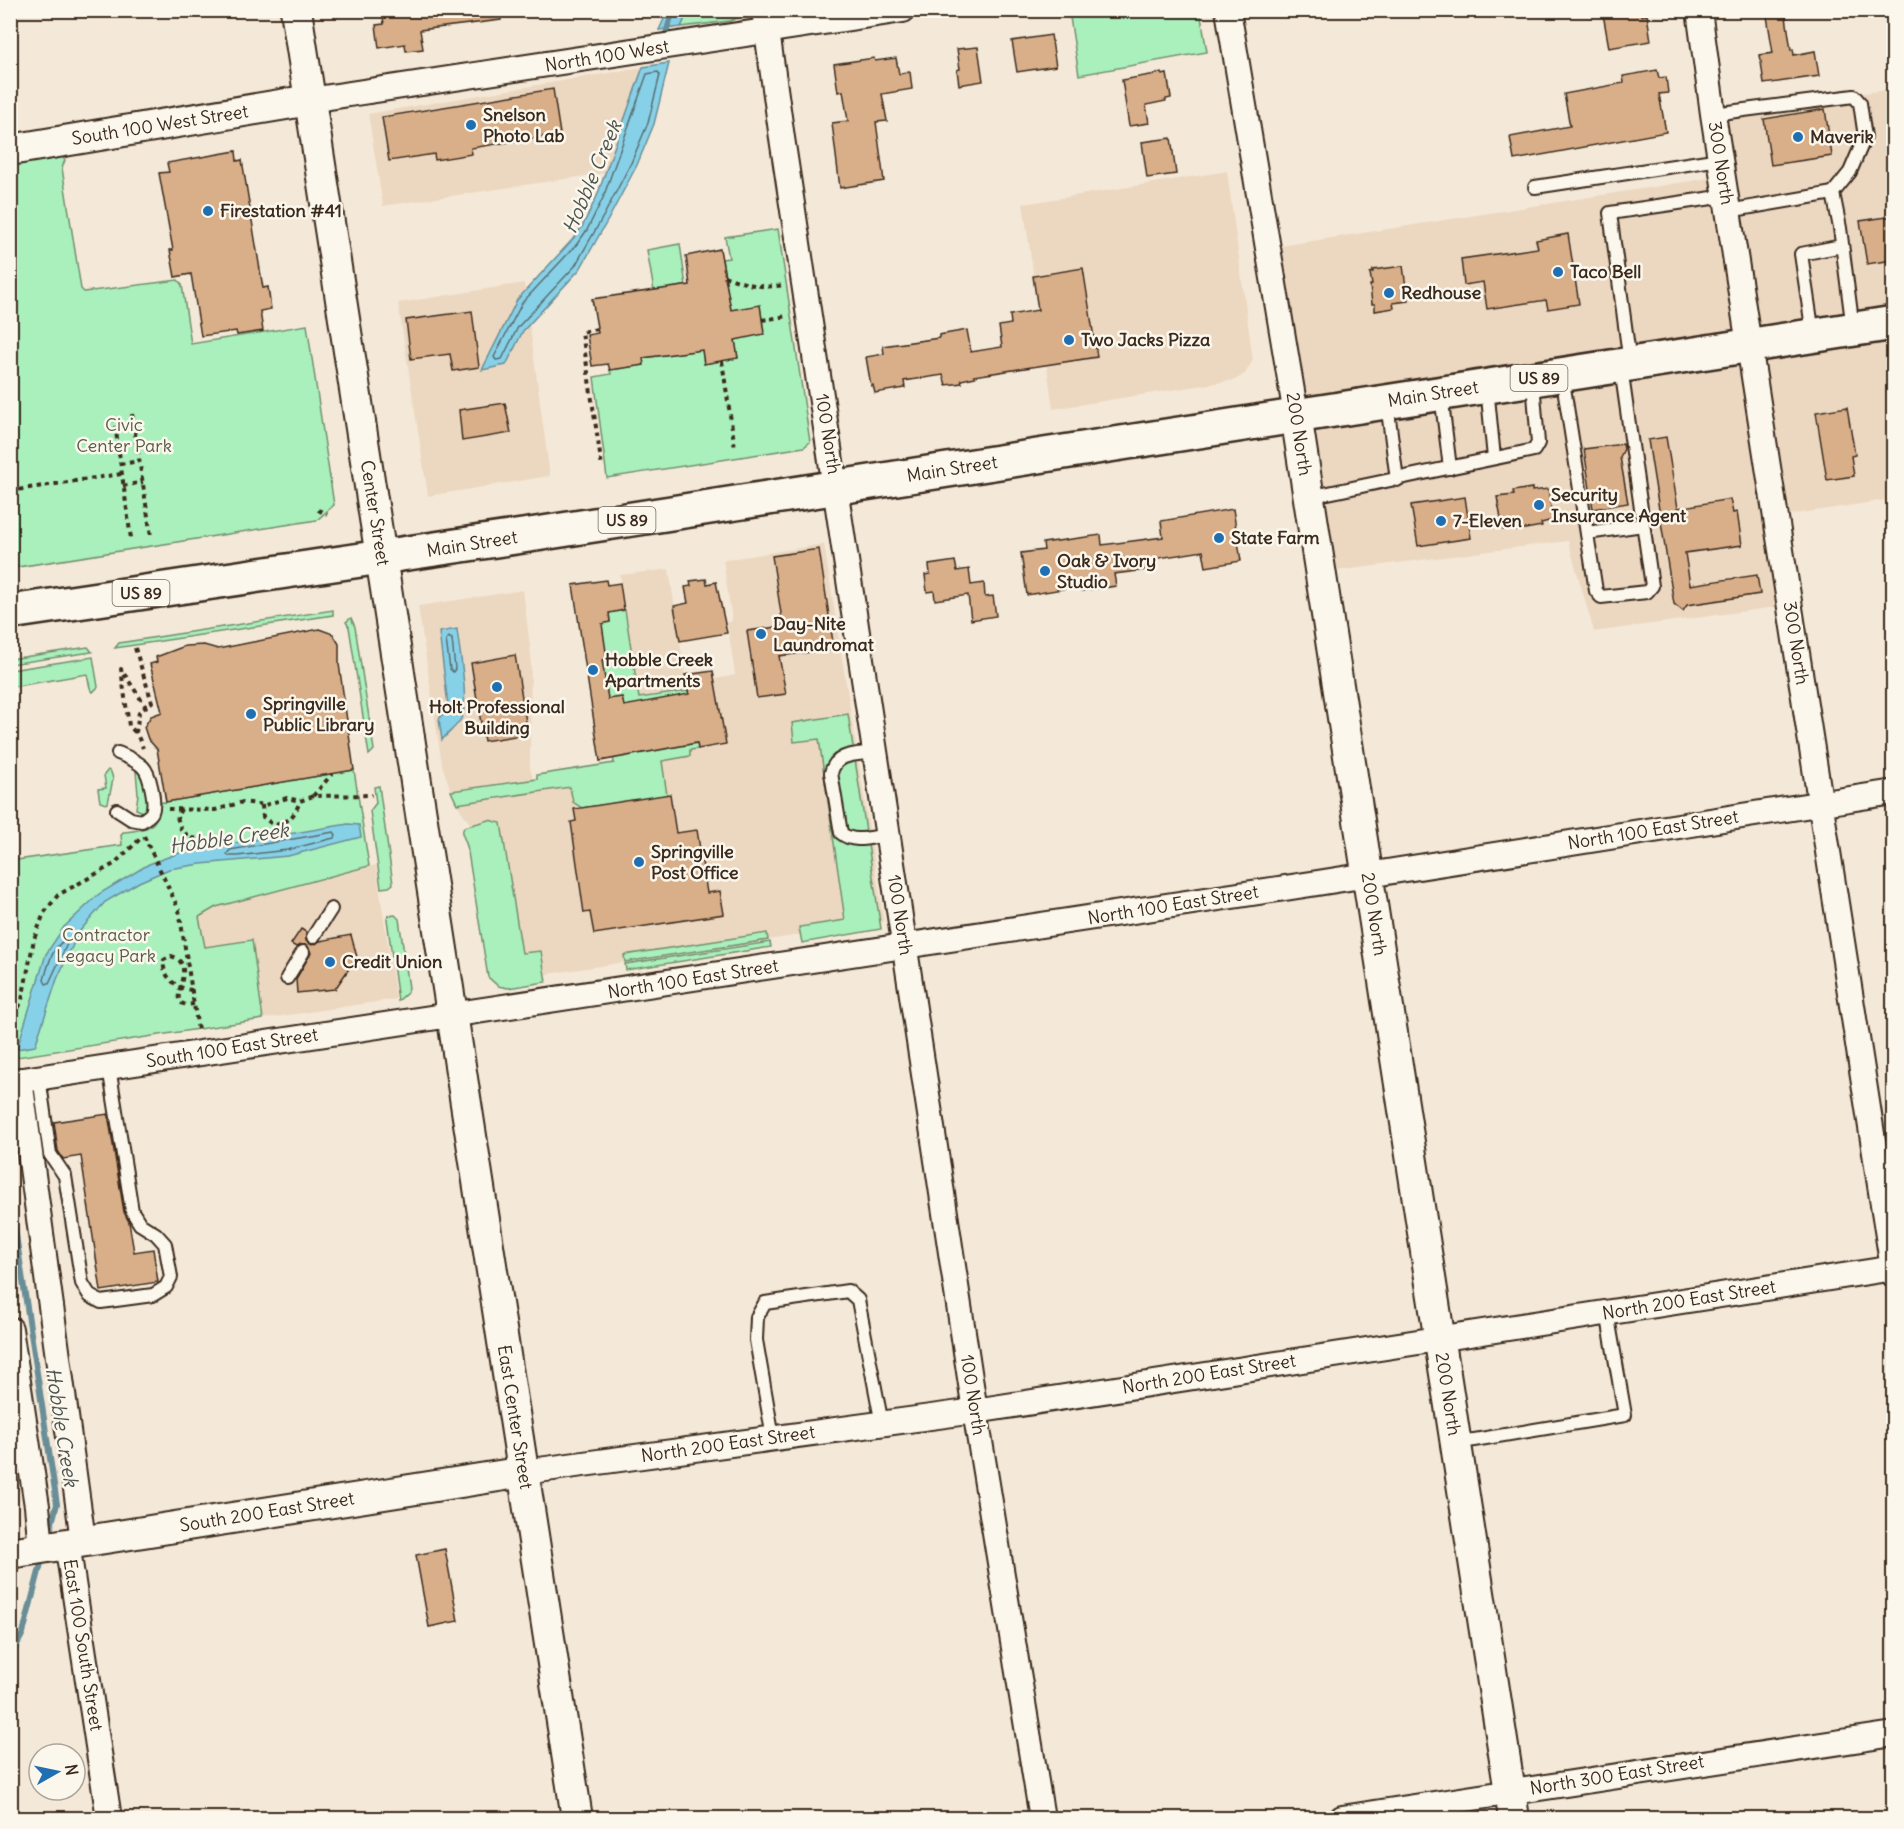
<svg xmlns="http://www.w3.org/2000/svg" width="1904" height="1829" viewBox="0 0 1904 1829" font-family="Delius,sans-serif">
  <rect width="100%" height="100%" fill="#f4e9d8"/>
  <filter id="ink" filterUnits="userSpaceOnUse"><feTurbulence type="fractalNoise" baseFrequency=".0167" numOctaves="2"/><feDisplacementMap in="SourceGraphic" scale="12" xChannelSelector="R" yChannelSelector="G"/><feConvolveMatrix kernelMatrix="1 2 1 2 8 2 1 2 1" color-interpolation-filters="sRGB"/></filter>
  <g filter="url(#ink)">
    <g fill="#ecd8c1">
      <path d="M643 67 606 173 383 206 368 114Z"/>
      <path d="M1893 89V499L1776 517 1790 605 1594 632 1568 541 1321 573 1268 248 1722 176 1713 114Z"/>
      <path d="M1227 171 1253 360 1245 374 1235 380 1053 409 1023 204Z"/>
      <path d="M524 283 550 476 428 496 398 303Z"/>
      <path d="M824 544 884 922 503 981 482 842 454 800 442 765 418 606 523 590 531 654 530 767 533 779 649 767 620 575 669 569 685 675 713 671 715 679 735 675 727 622 732 621 723 560Z"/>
      <path d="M376 865 396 999 263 1019 252 941 204 948 199 917 216 907Z"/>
    </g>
    <g fill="#a9f0bc" stroke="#728d6d" stroke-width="1.5">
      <path d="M688 11V10L748 11 745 15 730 21 681 27Z"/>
      <path d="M1069 11H1200L1207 52 1079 75Z"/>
      <path d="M61 156 65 160 62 168 81 289 84 292 178 280 182 285 191 344 307 325 334 505 317 520 11 568V163Z"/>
      <path d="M778 229 810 442 804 447 607 478 594 377 611 374 610 370 643 365V358L702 350 704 364 738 358 735 340 764 333 760 305 731 310 722 259 729 258 725 237Z"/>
      <path d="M680 244 686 286 654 291 647 250Z"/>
      <path d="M333 610V615L115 648 119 643Z"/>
      <path d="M625 610 639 698 688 691 698 749 690 750V756L662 761 667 795 582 808 573 802 570 787 457 804 451 791 537 779V775L614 763 610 735 624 708 622 697 608 699 605 680 598 661 606 659 605 648 594 625 610 622 609 613Z"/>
      <path d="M351 618 355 627 374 750 369 755 349 627 346 622Z"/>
      <path d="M88 647 92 652 11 664V659Z"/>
      <path d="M93 657 98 687 93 692 90 688 87 674 11 687V670Z"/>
      <path d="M848 714 881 929 802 943 799 927 845 920 819 739 794 742 792 723Z"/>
      <path d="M108 770 111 772 113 779 108 803 106 804 100 802 98 789 106 788 104 775Z"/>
      <path d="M354 770 369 866 216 907 199 917 205 947 252 940 263 1019 11 1058 10 861 122 845 121 835 123 832C144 830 160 829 159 803Z"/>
      <path d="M136 771H139L143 777 149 806 143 812 136 809 138 794Z"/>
      <path d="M379 786 393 884 389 887 381 888 370 811 376 803 374 787Z"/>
      <path d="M489 820 501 823 522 953 541 951 546 982 508 988 498 986 488 977 467 846 462 833 464 827Z"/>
      <path d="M395 915 399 919 409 988 407 993 398 1001 387 919 388 916Z"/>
      <path d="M767 933 768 940 625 962 624 955Z"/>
      <path d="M770 942 771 947 626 970 625 964Z"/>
    </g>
    <g fill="#87d1e8" stroke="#698e97" stroke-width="1.5">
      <path d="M668 10 688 11 681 27 659 30Z"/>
      <path d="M669 63 654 124 637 165 609 218 580 269 523 331 506 365 482 370 517 300 572 240 582 227 597 196 643 67Z"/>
      <path d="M457 629C459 649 470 703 461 719 457 726 448 733 442 740L439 719 447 709 448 705 439 632Z"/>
      <path d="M348 824 359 825 361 837 288 856 201 864 169 869 139 882 105 902 79 932 57 979 35 1046 17 1049 46 954 64 927 99 894 149 864 182 852Z"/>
    </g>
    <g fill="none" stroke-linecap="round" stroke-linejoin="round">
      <g stroke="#596d6f" stroke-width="1.5">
        <path d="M658 72 660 75 648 123 631 163 604 215 575 266 518 327 502 359 496 360 494 357 522 303 577 244 587 230 603 198 647 74Z"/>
        <path d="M448 637 452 639 455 669 453 672 450 669 446 640Z"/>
        <path d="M334 832 336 835 334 838 287 850 237 856H229L227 854 230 850Z"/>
        <path d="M65 940 67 944 49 983 46 984 44 980C48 966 52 947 65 940Z"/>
      </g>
      <g stroke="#698e97" stroke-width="6">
        <path d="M664 40 673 10"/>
        <path d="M10 1114 11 1110"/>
        <path d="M10 1196 57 1504 49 1534"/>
        <path d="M10 1658 23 1633 43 1556"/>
      </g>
    </g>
    <g fill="#d9af8a" stroke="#3b2a1e" stroke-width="1.5">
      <path d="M391 10H500L501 20 420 30 423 49 406 51 405 44 379 48 376 25 384 24 383 17 392 16Z"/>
      <path d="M1621 10H1640L1642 16 1647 15 1651 41 1609 48 1603 14Z"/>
      <path d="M1766 10H1785L1791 50 1793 49 1794 55 1815 51 1819 76 1764 84 1760 55 1773 53Z"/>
      <path d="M1051 35 1056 66 1017 72 1012 41Z"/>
      <path d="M978 47 983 81 959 85 957 70 960 69 957 49Z"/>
      <path d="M874 58 875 61 896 58 899 74 910 72 912 89 882 94 887 121 876 122 884 181 840 188 832 123 848 121 843 91 838 92 834 64Z"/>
      <path d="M1657 70 1659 78 1666 77 1668 93 1659 94 1666 132 1514 160 1510 137 1570 126 1564 94 1624 83 1623 76Z"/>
      <path d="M1161 73 1162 75 1167 74 1171 98 1166 99V101L1146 105 1149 123 1129 126 1122 80Z"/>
      <path d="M553 89 560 134 471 148 472 154 435 160 434 154 389 161 382 117Z"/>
      <path d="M1825 109 1832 156 1771 165 1764 119Z"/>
      <path d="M1171 138 1176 174 1147 178 1142 142Z"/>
      <path d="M236 151 237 161 242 160 263 288 268 287 271 309 260 311 263 331 237 335 236 331 201 336 191 274 175 277 170 250H173L159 173 169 172 167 163Z"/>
      <path d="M1893 216V260L1867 264 1860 221Z"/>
      <path d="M1568 234 1579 304 1548 309 1546 300 1487 309 1483 282 1464 285 1461 259 1538 248 1536 240Z"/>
      <path d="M720 249 731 310 760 305 764 334 735 340 738 358 704 364 702 350 643 358 644 365 610 370 608 364 592 366 587 335 598 333 592 299 690 285 686 256Z"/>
      <path d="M1403 266 1408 301 1393 303 1394 308 1375 311V304H1372L1370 285H1372L1370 273 1373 272V270Z"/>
      <path d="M1083 268 1097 357 974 376 975 377 961 380 962 383 946 385 943 375 904 381 905 388 875 393 873 385 871 386 866 357 884 354 883 346 939 338V335L967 330 971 352 1002 347 999 326 1011 324 1010 315 1038 310 1033 276Z"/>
      <path d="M472 311 479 367 453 371 450 354 411 359 406 320Z"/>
      <path d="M505 403 511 433 462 441 459 410Z"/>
      <path d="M1847 407 1855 455 1851 456 1854 476 1827 480 1816 412Z"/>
      <path d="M1666 437 1678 508 1730 499 1733 513 1737 512 1742 545 1685 553 1690 585 1757 575 1760 594 1687 605 1683 611 1674 604 1648 440Z"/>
      <path d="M1623 444 1624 449 1620 457 1628 503 1593 509 1584 449Z"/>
      <path d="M1532 488V491L1548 489 1553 520 1541 523 1542 526 1514 531V528L1503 530 1497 497 1514 495 1513 491Z"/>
      <path d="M1465 497 1471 538 1418 546 1411 505Z"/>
      <path d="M1233 509 1241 561 1206 567 1203 551 1152 559 1154 569 1114 574 1116 586 1081 591 1080 586 1027 595 1021 553 1044 550 1043 543 1101 535 1102 545 1163 537 1161 521Z"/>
      <path d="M819 549 834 649 779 656 786 694 757 698 747 631 783 626 772 556Z"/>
      <path d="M955 561 957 571 969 569 971 585 984 583 985 597 993 596 996 616 971 620 968 595 935 600 934 591 927 592 925 575 930 574 929 565Z"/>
      <path d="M706 579 707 584 716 582 727 633 680 641 674 606 688 603 685 587 691 586 690 581Z"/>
      <path d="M606 580 607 585 620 583 624 610 609 613 610 622 602 624 607 659 602 660 608 699 622 697 624 706 689 694 685 675 713 671 726 744 698 749 697 743 600 761 573 585Z"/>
      <path d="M319 629 333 634 339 644V664L354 770 166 802 157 749 148 739 144 727 151 716 162 712 150 664 157 662 156 657 185 646 204 645 218 649Z"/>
      <path d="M515 655 528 734 484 741 471 663Z"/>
      <path d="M670 794 676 833 697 830 707 893 720 891 724 914 594 934 590 912 584 913 571 822 576 821 574 809Z"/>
      <path d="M301 929 306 932V941L312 945 320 941 351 935 357 957 335 989 297 993 296 979 311 953 307 945H300L296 947 291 944Z"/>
      <path d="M108 1114 124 1212 129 1222 134 1252 153 1249 158 1282 101 1291 81 1156 63 1159 58 1151 54 1122Z"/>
      <path d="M445 1549 458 1621 429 1627 416 1555Z"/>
    </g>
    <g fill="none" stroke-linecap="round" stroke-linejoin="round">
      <defs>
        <g id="service">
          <path d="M1713 114 1854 96 1860 103 1865 137 1850 172 1833 193 1840 228 1853 329"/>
          <path d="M1535 187 1720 159"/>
          <path d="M1728 211 1833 193"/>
          <path d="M1813 334 1801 254 1842 246"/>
          <path d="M1630 363 1610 213 1726 196"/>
          <path d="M1562 375 1596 591 1601 597 1647 592 1652 586 1621 368"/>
          <path d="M1487 387 1494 458"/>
          <path d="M1441 394 1450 468"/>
          <path d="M1387 403 1397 480"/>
          <path d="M1309 497 1534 450 1538 443 1533 382"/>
          <path d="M1587 533 1643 525"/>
          <path d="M875 752C857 755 836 752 831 773L841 833C854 844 871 837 887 835"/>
          <path d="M117 810 131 819 142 821C145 818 150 816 152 812 156 803 150 774 143 767 136 760 127 757 118 753"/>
          <path d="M313 937 331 909"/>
          <path d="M287 978 303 952"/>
          <path d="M39 1077 50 1154 65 1176 82 1283 90 1296 101 1302 153 1295 166 1287 171 1277 165 1244 156 1234 140 1224 132 1211 109 1067"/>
          <path d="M773 1438 756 1340 757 1317 765 1303 848 1291 858 1300 882 1424"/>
          <path d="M1456 1443 1625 1415 1607 1312"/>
        </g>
        <g id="minor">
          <path d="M764 10 782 138 975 1411 1042 1818"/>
          <path d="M1228 10 1296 415"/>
          <path d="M1699 10 1713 114 1894 1275"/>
          <path d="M310 100 903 10"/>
          <path d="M20 1080 83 1540"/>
          <path d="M10 1082 1311 884 1894 792"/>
          <path d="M10 1329 37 1506 41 1548"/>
          <path d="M524 1472 975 1411 1894 1268"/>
          <path d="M67 1543 109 1818"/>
          <path d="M1342 1818 1894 1734"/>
        </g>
        <g id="tertiary">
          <path d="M296 10 577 1818"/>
          <path d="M10 150 310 100"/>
          <path d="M1296 415 1514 1818"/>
          <path d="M10 1553 524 1472"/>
        </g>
        <path id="primary" d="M10 612 536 534 1894 323"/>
      </defs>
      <use href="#service" stroke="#3b2a1e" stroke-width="16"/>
      <use href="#minor" stroke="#3b2a1e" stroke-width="28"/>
      <use href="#tertiary" stroke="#3b2a1e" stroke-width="34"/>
      <use href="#primary" stroke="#3b2a1e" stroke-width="38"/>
      <g stroke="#3b2a1e" stroke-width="4" stroke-dasharray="4.5 4.5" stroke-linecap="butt">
        <path d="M724 276C745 284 762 289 784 285"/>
        <path d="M762 320 788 316"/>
        <path d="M597 329 582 332 602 468"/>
        <path d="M722 361 735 448"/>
        <path d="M132 414 151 536"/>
        <path d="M114 417 131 539"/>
        <path d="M120 464 140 461"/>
        <path d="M123 486 143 482"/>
        <path d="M10 491 121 474"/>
        <path d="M318 510 327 514"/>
        <path d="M135 648 152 702 139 712 136 732 143 748"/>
        <path d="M135 732 129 726 121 669 146 707"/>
        <path d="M313 796 332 774"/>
        <path d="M262 805 263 817 272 824C290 823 293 817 300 802"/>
        <path d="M168 809 215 810 243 802 265 805 287 798 300 801 313 796 372 795"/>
        <path d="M181 809 177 817 181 829 190 838 205 839"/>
        <path d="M144 836 179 910 198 1030"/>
        <path d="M192 990C176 989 161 975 164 960L171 956C203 965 157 1010 194 1004"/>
        <path d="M15 1016 22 1000 34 939 44 913 58 895 114 864 142 837"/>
      </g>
      <use href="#service" stroke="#fbf7ec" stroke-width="12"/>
      <use href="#minor" stroke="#fbf7ec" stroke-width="24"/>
      <use href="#tertiary" stroke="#fbf7ec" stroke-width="30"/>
      <use href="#primary" stroke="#fbf7ec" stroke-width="33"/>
    </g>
  </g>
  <g fill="#1f6fb2" stroke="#fbf7ec" stroke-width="2">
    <circle cx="471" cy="125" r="6"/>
    <circle cx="1798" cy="137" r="6"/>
    <circle cx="208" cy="211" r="6"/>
    <circle cx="1558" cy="272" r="6"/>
    <circle cx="1389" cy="293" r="6"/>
    <circle cx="1069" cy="340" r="6"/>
    <circle cx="1539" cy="505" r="6"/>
    <circle cx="1441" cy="521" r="6"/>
    <circle cx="1219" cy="538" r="6"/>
    <circle cx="1045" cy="571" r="6"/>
    <circle cx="761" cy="634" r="6"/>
    <circle cx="593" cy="670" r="6"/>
    <circle cx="497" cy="687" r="6"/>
    <circle cx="251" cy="714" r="6"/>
    <circle cx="639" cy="862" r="6"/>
    <circle cx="330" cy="962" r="6"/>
  </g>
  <g text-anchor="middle" stroke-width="5" stroke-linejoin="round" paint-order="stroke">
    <g fill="#fbf7ec" stroke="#75685c" stroke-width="1.5">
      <rect x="1510.5" y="365" width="57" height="26" rx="4.5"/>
      <rect x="598.5" y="507" width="57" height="26" rx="4.5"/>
      <rect x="112.5" y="580" width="57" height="26" rx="4.5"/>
    </g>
    <g font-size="16" font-weight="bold" fill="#3b2a1e">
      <text x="1539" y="384">US 89</text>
      <text x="627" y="526">US 89</text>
      <text x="141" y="599">US 89</text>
    </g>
    <g font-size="18" fill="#3b2a1e" stroke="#fbf7ec">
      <text transform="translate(607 56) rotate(-9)" y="6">North 100 West</text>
      <text transform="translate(160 125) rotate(-9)" y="6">South 100 West Street</text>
      <text transform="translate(1721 163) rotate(81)" y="6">300 North</text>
      <text transform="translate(1433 394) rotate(-9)" y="6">Main Street</text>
      <text transform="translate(828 434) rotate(81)" y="6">100 North</text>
      <text transform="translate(1299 434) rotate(81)" y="6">200 North</text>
      <text transform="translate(952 469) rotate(-9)" y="6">Main Street</text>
      <text transform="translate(375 513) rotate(81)" y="6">Center Street</text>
      <text transform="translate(472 544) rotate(-9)" y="6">Main Street</text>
      <text transform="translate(1796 643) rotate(81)" y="6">300 North</text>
      <text transform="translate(1653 830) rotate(-9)" y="6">North 100 East Street</text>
      <text transform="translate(1173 905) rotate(-9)" y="6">North 100 East Street</text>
      <text transform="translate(1374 914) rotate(81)" y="6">200 North</text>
      <text transform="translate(900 915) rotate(81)" y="6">100 North</text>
      <text transform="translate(693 979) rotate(-9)" y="6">North 100 East Street</text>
      <text transform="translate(232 1048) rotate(-9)" y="6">South 100 East Street</text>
      <text transform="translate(1689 1300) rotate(-9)" y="6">North 200 East Street</text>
      <text transform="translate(1209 1374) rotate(-9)" y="6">North 200 East Street</text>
      <text transform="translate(1448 1394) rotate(81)" y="6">200 North</text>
      <text transform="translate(973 1395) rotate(81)" y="6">100 North</text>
      <text transform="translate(515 1417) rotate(81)" y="6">East Center Street</text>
      <text transform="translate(728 1444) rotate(-8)" y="6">North 200 East Street</text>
      <text transform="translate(267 1512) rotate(-9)" y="6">South 200 East Street</text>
      <text transform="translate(83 1645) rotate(81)" y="6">East 100 South Street</text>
      <text transform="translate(1617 1775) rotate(-9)" y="6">North 300 East Street</text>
    </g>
    <g font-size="18" font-weight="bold" fill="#3b2a1e" stroke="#fbf7ec" text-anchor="start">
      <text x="483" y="121">Snelson<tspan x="483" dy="21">Photo Lab</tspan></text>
      <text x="1810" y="143">Maverik</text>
      <text x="220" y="217">Firestation #41</text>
      <text x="1570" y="278">Taco Bell</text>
      <text x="1401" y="299">Redhouse</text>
      <text x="1081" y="346">Two Jacks Pizza</text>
      <text x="1551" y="501">Security<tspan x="1551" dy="21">Insurance Agent</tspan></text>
      <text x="1453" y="527">7-Eleven</text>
      <text x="1231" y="544">State Farm</text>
      <text x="1057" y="567">Oak &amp; Ivory<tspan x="1057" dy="21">Studio</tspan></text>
      <text x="773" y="630">Day-Nite<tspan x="773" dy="21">Laundromat</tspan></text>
      <text x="605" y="666">Hobble Creek<tspan x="605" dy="21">Apartments</tspan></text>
      <text x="263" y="710">Springville<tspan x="263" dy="21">Public Library</tspan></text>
      <text x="497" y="713" text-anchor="middle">Holt Professional<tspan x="497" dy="21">Building</tspan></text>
      <text x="651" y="858">Springville<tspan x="651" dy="21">Post Office</tspan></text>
      <text x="342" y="968">Credit Union</text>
    </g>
    <g font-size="18" fill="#565c46" stroke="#fbf7ec">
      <text x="124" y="431">Civic<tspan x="124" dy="21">Center Park</tspan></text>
      <text x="106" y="941">Contractor<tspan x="106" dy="21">Legacy Park</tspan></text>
    </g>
    <g font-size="20" font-style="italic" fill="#4e5450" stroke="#fbf7ec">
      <text transform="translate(592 177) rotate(-67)" y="7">Hobble Creek</text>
      <text transform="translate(229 838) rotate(-8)" y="7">Hobble Creek</text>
      <text transform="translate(62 1427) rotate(81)" y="7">Hobble Creek</text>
    </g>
  </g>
  <rect width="1904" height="1829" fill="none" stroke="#fbf7ec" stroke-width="36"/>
  <rect x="18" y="18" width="1868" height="1793" fill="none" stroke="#3b2a1e" stroke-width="2" filter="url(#ink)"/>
  <g transform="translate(57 1772) rotate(81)"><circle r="28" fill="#fbf7ec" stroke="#aea59a" stroke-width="1.5"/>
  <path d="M0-4.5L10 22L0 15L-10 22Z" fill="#1f6fb2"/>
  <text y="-9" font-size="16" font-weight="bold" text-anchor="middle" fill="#3b2a1e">N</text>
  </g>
</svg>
